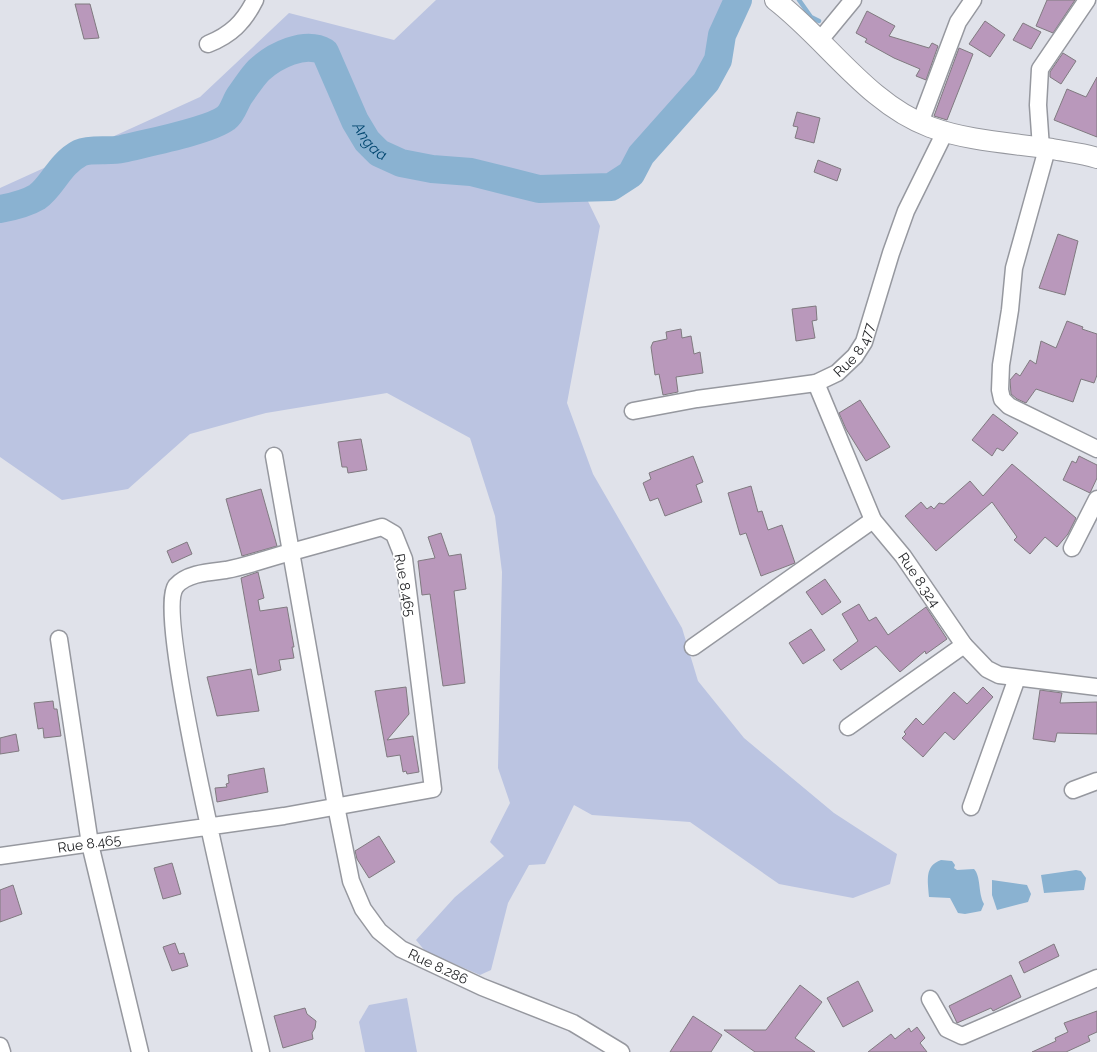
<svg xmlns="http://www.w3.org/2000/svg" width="1097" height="1052" viewBox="0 0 1097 1052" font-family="Raleway,sans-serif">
  <rect width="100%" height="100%" fill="#e0e2ea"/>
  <g fill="#bbc4e1">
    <path d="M436 0H738L722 35 718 60 706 82 641 155 631 174 611 187H581L600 226 567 403 593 474 682 628 698 681 744 738 834 813 897 854 890 884 853 898 779 884 690 822 592 815 574 805 545 864 529 865 508 903 491 970 480 975 425 951 416 940 455 897 504 856 490 842 510 803 498 768 502 572 495 516 470 438 387 393 266 413 190 434 128 489 62 500 0 457V188L200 97 289 13 394 40Z"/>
    <path d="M407 998 417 1052H365L359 1022 369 1005Z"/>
  </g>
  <g fill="#8ab2d1">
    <path d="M941 860 952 861 955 865 954 868 957 870 974 869C981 876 978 893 984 904L981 911 965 914 958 913 950 898 929 897C928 881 924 866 941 860Z"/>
    <path d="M1076 870 1081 871 1086 878 1084 890 1044 893 1041 875Z"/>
    <path d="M992 880 1027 885 1031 894 1028 902 997 910 992 895Z"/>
  </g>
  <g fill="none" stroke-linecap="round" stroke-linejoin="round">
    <path stroke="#8ab2d1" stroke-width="4.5" d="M799 0 811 17 819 21"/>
    <path stroke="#8ab2d1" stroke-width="28" id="s1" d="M0 209C11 207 27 203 37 197 52 187 59 164 80 153 91 148 110 152 122 149 146 143 209 131 226 118 233 113 235 102 240 95 246 87 252 77 259 70 274 56 305 40 325 52L355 121 367 141 379 153 401 163 432 169 471 172 539 189 611 187 631 174 641 155 706 82 718 60 722 35 738 0"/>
  </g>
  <g fill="#b998bb" stroke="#807a80">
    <path d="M1047 0H1075L1053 33 1036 26Z"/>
    <path d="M75 4H90L99 38 84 39Z"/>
    <path d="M867 11 895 26 889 36 929 48 932 43 938 46 926 80 916 76 920 69 894 58 865 42 867 39 856 33Z"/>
    <path d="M985 21 1005 35 990 57 969 44Z"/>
    <path d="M1023 23 1041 32 1031 49 1013 40Z"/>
    <path d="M959 48 973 54 947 120 934 116Z"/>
    <path d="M1063 53 1076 61 1061 84 1050 77V72Z"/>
    <path d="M1097 77V137L1054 120 1067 89 1086 97Z"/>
    <path d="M797 112 820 118 814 143 795 138 798 127 793 126Z"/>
    <path d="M818 160 841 169 837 181 814 172Z"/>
    <path d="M1058 234 1078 241 1065 295 1039 288Z"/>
    <path d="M816 306 817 320 812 321 815 338 796 341 792 309Z"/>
    <path d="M1067 321 1083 327 1082 329 1097 334V375L1094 383 1081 379 1073 402 1036 389 1026 403 1017 399 1011 394 1010 380 1016 373 1020 376 1030 360 1036 364 1041 341 1056 348Z"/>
    <path d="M681 329 682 338 691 336 694 354 700 352 703 373 676 377 678 392 663 395 659 374 655 375 651 347 653 342 667 339 666 332Z"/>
    <path d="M860 400 890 447 866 461 846 429 839 413Z"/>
    <path d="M993 414 1018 433 1003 451 997 448 992 456 972 440Z"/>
    <path d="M361 439 367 470 348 473 347 467H342L338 442Z"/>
    <path d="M693 456 703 482 696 485 702 502 665 516 658 498 650 501 643 483 651 479 649 473Z"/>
    <path d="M1079 456 1097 465V478L1090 493 1063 480 1072 461 1076 463Z"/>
    <path d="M1012 464 1076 518 1068 534 1057 547 1045 537 1030 554 1014 540 1017 537 992 502 936 551 905 516 921 502 927 509 931 506 934 509 939 503 944 504 970 481 983 496Z"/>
    <path d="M751 486 758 512 762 511 768 530 782 525 795 563 761 576 746 533 740 535 728 493Z"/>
    <path d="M261 489 277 546 242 556 226 499Z"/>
    <path d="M441 533 449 556 461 554 466 589 454 591 465 683 443 686 430 594 422 595 418 561 435 558 428 537Z"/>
    <path d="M187 542 192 554 172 563 167 551Z"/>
    <path d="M258 572 264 598 258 600 260 611 287 607 294 647H292L294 658 279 660 281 670 258 675 241 578Z"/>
    <path d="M825 579 841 602 822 615 806 592Z"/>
    <path d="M859 604 869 621 876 617 888 635 926 607 947 639 926 654 925 651 900 672 876 646 841 670 833 660 858 641 842 614Z"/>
    <path d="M811 629 825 650 803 664 789 643Z"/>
    <path d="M251 669 259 711 217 716 207 677Z"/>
    <path d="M406 687 409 714 387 740 413 736 419 772 407 774 406 771 403 772 400 755 387 757 375 691Z"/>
    <path d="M983 687 993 697 954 740 945 732 923 757 902 738 906 734 904 732 916 718 923 725 954 692 967 704Z"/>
    <path d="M1040 690 1062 693 1060 703 1097 702V734L1057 733 1055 742 1033 739Z"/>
    <path d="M53 701 54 709H57L61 736 44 738 43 728 38 729 34 703Z"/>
    <path d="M16 734 19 751 0 754V738Z"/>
    <path d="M264 768 268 792 217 802 215 788 227 787 226 784 229 783 228 775Z"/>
    <path d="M379 836 395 862 369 878 357 859 355 851Z"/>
    <path d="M172 863 181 894 163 899 154 868Z"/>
    <path d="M13 885 22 914 0 922V890Z"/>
    <path d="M175 943 179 954 184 953 188 966 172 971 163 947Z"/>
    <path d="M1054 944 1059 956 1024 973 1019 962Z"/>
    <path d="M1011 975 1021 997 993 1011 991 1008 957 1023 949 1006Z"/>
    <path d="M858 981 873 1011 843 1027 827 998Z"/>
    <path d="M800 985 822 1002 795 1038 815 1052H755L724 1030H766Z"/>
    <path d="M305 1008 307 1014 316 1021 315 1028 312 1033 313 1039 283 1048 274 1016Z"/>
    <path d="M1097 1011V1032L1088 1036 1090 1041 1066 1052H1032L1056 1041 1055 1038 1068 1032 1064 1023Z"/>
    <path d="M693 1016 722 1035 711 1052H670Z"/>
    <path d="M917 1027 925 1038 920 1043 927 1052H868L891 1034 895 1039 909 1028 911 1032Z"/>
  </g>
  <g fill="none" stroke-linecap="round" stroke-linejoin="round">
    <defs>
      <g id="minor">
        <path d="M820 40 853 0"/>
        <path d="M208 44C231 35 244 22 255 0"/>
        <path d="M920 123 958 22 973 0"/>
        <path d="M1041 148 1038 105 1040 69 1087 0"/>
        <path d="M1047 149 1014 268 1010 310 1001 365 1000 390 1002 399 1009 406 1097 449"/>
        <path id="s2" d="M816 383 873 520 903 556 964 645 987 669 999 675 1097 687"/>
        <path id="s3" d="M633 411 697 399 816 383 837 373 855 356 864 342 891 253 906 211 945 132"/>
        <path id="s4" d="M274 456 336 806 351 881 363 909 379 931 401 949 482 987 573 1023 621 1052"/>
        <path d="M1072 548 1097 499"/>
        <path d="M59 639 90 844 140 1052"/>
        <path d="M693 647 873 520"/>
        <path d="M848 727 964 645"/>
        <path d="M1073 790 1097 781"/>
        <path d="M971 807 1017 678"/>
        <path id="s5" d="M0 856 284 816 433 789 404 559 394 534 382 527C353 535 324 543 295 551 271 557 251 565 226 570 210 572 187 573 176 586 153 615 248 994 261 1052"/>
        <path d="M930 999 947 1029 962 1036 1097 978"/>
        <path d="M0 1046 2 1052"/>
      </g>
      <path id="tertiary" d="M775 0C826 39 868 104 930 127 968 141 1012 143 1052 149 1067 152 1083 153 1097 158"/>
    </defs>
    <use href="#minor" stroke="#96989f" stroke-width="19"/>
    <use href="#tertiary" stroke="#96989f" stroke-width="22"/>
    <use href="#minor" stroke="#fff" stroke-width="16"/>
    <use href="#tertiary" stroke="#fff" stroke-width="20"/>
  </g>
  <g text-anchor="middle" stroke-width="4" stroke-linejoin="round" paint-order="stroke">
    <g font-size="14" fill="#232427" stroke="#fff">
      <text dy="5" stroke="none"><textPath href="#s3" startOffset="238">Rue 8.477</textPath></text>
      <text dy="5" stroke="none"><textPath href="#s2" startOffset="224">Rue 8.324</textPath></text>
      <text transform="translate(405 585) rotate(80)" y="5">Rue 8.465</text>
      <text dy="5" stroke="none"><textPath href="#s5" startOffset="90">Rue 8.465</textPath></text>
      <text dy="5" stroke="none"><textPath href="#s4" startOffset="559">Rue 8.286</textPath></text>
    </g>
    <g font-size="15" font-style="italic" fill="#00466f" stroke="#fff">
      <text dy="5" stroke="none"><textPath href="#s1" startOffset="484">Angaa</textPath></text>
    </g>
  </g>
</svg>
